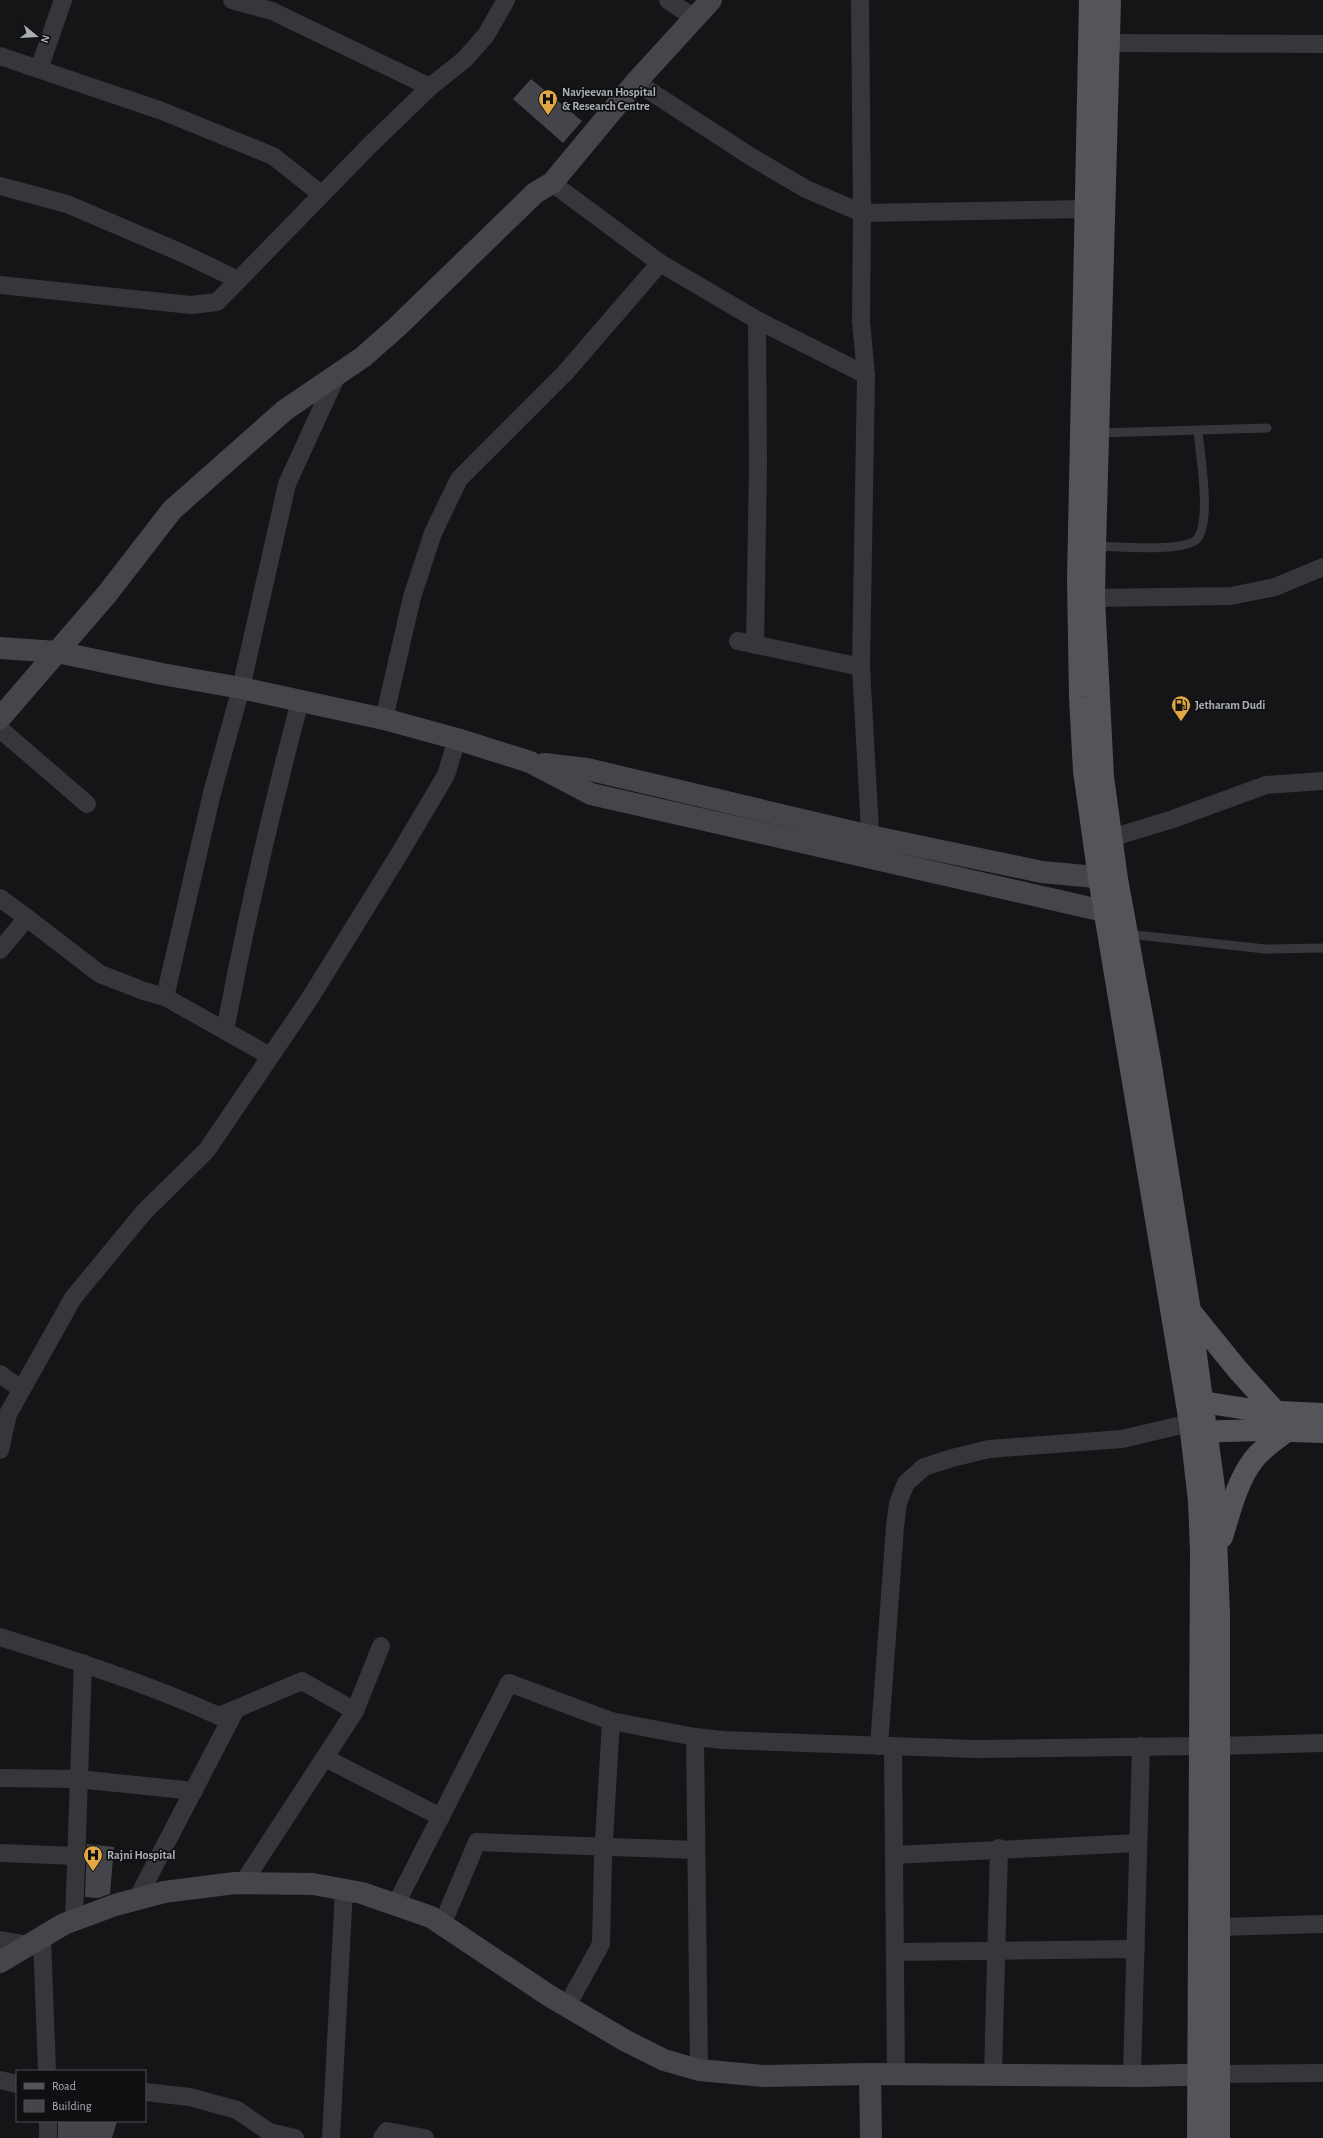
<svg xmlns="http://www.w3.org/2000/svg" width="1323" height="2138" viewBox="0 0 1323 2138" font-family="'Alegreya Sans',sans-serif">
  <rect width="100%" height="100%" fill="#151517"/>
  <g fill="#44454a">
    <path d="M531 79 582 121 563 143 513 99Z"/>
    <path d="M87 1844 114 1847 110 1894 98 1898 85 1897Z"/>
    <path d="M58 2121H117L112 2138H58Z"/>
  </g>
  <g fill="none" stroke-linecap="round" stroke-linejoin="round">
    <g stroke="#37373b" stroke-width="9">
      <path d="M1099 433 1267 428"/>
      <path d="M1095 546C1115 546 1184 553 1197 539 1212 521 1200 455 1198 431"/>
      <path d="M1127 934 1265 949 1323 948"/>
    </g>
    <g stroke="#37373b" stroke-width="18">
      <path d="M232 0 272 11 430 87"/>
      <path d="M668 0 694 18"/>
      <path d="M860 0 862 213 861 322 866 375 861 667 871 849"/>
      <path d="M1097 43 1323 44"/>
      <path d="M0 56 162 111 273 156 321 194"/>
      <path d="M39 69 63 0"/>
      <path d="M636 82 753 158 806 189 862 213 1087 209"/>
      <path d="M552 183 660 263 757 320 866 375"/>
      <path d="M0 186 67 204 182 253 238 280"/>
      <path d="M0 285 191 305 217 302 370 145 430 87 465 59 486 35 506 0"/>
      <path d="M1094 598 1231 596 1275 587 1323 567"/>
      <path d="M738 641 861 667"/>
      <path d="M755 645 758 465 757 320"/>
      <path d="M384 719 412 597 433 533 459 479 565 373 660 263"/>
      <path d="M0 729 87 804"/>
      <path d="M1111 838 1173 819 1266 785 1323 781"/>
      <path d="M0 898 27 918"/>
      <path d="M0 950 27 918 100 974 144 991 165 997 270 1056"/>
      <path d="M165 997 212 793 241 688 287 484 337 375"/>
      <path d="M225 1031C246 920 271 810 300 701"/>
      <path d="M0 1374 21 1389"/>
      <path d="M0 1450 8 1414 73 1298 144 1212 207 1150 310 998 398 856 446 775 457 739"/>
      <path d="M0 1637C74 1660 148 1684 219 1716L302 1681 355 1711 243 1883"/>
      <path d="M355 1711 381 1646"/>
      <path d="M611 1721 695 1737 723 1740 975 1749 1201 1746"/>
      <path d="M695 1737 699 2070"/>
      <path d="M879 1746 895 1527 898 1503 906 1483 924 1467 952 1458 989 1449 1122 1439 1190 1423"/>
      <path d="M893 1746 896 2075"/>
      <path d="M1218 1746 1323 1743"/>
      <path d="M325 1758 441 1817"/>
      <path d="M0 1778 78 1779 194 1791"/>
      <path d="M0 1853 76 1856"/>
      <path d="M894 1855 1138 1843"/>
      <path d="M137 1899 236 1709"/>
      <path d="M396 1904 509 1683 611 1721 603 1857 601 1944 567 2006"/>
      <path d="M74 1921 83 1663"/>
      <path d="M442 1925 477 1842 696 1850"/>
      <path d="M1218 1927 1323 1924"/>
      <path d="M42 1938 47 2071"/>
      <path d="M0 1940 29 1945"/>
      <path d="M895 1952 1136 1949"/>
      <path d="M993 2074 999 1848"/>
      <path d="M1218 2074 1323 2073"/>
      <path d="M1132 2075 1141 1746"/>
      <path d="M0 2080 17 2084"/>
      <path d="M145 2092 190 2097 237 2110 269 2132 295 2138"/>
      <path d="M48 2121V2138"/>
      <path d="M331 2138 344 1890"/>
      <path d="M382 2138 387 2131 425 2138"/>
    </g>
    <g stroke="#45464b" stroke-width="22">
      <path d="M0 648 57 652 107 594 172 510 285 410 363 357 397 327 535 193 552 183 636 82 711 0"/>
      <path d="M0 718 57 652 162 674 241 688 384 719 457 739 530 762 591 794 1121 915"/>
      <path d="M544 764 587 769 870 836 1042 872 1117 879"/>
      <path d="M0 1962 64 1924 115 1905 164 1892 235 1883 313 1884 362 1893 431 1917 548 1995 626 2041 664 2060 699 2070 764 2076 870 2074 1142 2076 1217 2074"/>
      <path d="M870 2074 871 2138"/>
    </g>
    <g stroke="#53555a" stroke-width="22">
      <path d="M1090 0 1078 580 1080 697 1084 771 1099 878 1190 1423 1199 1501 1201 1551 1198 2138"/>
      <path d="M1110 0 1095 546 1094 598 1103 777 1117 879 1150 1060 1190 1311 1214 1488 1219 1614V2138"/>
      <path d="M1190 1311 1237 1369 1276 1412"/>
      <path d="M1189 1400 1260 1411 1323 1414"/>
      <path d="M1192 1432 1261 1430 1323 1432"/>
      <path d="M1222 1537C1230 1511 1237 1481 1254 1459 1263 1448 1276 1439 1287 1431"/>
    </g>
  </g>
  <defs>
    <symbol id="hospital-pin" viewBox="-11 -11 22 30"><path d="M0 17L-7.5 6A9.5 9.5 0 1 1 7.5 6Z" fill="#e1a743" stroke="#101012"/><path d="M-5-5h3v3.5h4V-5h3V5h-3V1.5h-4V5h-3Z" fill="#111"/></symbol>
    <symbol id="fuel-pin" viewBox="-11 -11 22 30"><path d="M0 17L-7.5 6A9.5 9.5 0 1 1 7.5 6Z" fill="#e1a743" stroke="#101012"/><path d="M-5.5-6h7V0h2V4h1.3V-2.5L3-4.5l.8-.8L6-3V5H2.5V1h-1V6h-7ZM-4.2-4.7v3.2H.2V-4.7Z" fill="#111"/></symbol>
  </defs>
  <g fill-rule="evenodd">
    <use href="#hospital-pin" x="537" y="88" width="22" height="30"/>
    <use href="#fuel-pin" x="1170" y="694" width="22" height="30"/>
    <use href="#hospital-pin" x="82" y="1844" width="22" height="30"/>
  </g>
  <g text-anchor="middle" stroke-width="3.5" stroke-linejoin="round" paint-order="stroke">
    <g font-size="12" font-weight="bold" fill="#a8adb6" stroke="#101012" text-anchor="start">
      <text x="562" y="96">Navjeevan Hospital<tspan x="562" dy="14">&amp; Research Centre</tspan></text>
      <text x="1195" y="709">Jetharam Dudi</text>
      <text x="107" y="1859">Rajni Hospital</text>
    </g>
  </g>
  <rect x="16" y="2070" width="130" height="52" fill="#101012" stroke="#4d4f54"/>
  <rect x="24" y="2083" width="20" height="6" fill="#53555a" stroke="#4d4f54"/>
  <text x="52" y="2090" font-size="12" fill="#a8adb6">Road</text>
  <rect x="24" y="2100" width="20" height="12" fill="#44454a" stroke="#4d4f54"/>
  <text x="52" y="2110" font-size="12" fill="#a8adb6">Building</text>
  <g transform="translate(36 36) rotate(108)" stroke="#101012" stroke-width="3" paint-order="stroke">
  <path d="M0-3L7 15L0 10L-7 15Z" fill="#a8adb6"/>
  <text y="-6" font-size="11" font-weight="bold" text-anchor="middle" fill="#a8adb6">N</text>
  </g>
</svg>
